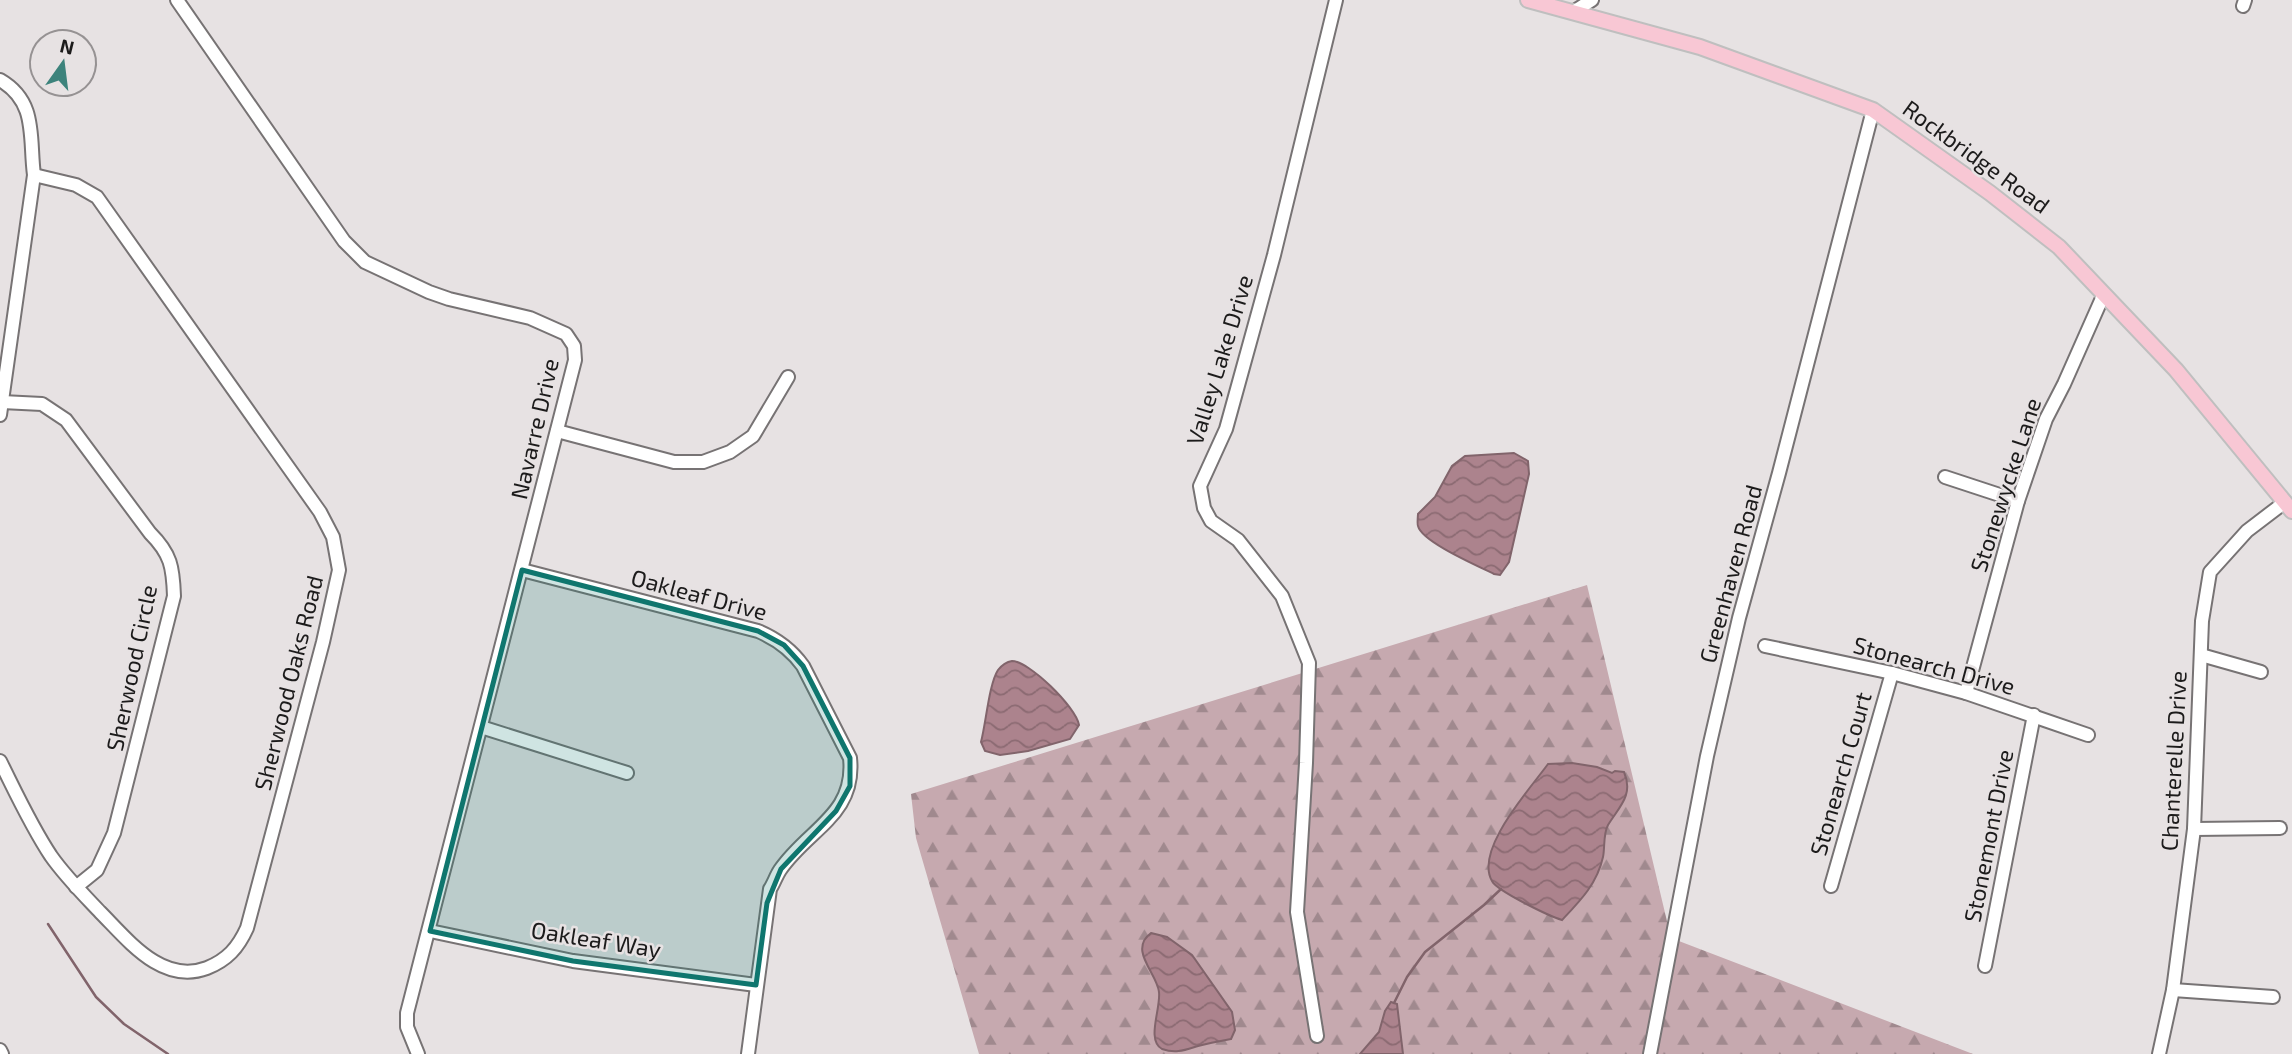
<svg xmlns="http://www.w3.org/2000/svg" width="2292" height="1054" viewBox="0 0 2292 1054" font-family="'Exo 2',sans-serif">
  <defs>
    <pattern id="forest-firs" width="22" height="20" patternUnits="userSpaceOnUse" patternTransform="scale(1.75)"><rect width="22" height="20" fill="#c6a9af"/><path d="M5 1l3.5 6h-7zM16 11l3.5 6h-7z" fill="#a0898e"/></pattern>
    <pattern id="water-waves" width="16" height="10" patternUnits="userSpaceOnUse" patternTransform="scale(1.75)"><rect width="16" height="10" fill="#ac838d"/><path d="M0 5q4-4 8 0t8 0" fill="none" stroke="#8b6a72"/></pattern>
  </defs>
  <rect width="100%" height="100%" fill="#e7e2e3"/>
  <path fill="url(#forest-firs)" d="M1587 585 1671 938 1973 1054H979L916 838 911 794Z"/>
  <g fill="url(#water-waves)" stroke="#81646b" stroke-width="2">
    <path d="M1514 453 1528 461 1529 474 1509 562 1500 575 1494 574C1478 566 1422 542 1418 526 1417 525 1418 515 1418 514L1435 497 1452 466 1465 456Z"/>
    <path d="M1012 661C1029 661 1076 707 1079 725L1070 739 1028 751 1000 755 985 751 981 742C986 723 989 684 998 670 1002 665 1006 662 1012 661Z"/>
    <path d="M1572 763 1597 767 1612 773 1615 771 1624 772C1634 795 1619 807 1608 825 1603 834 1605 848 1603 857 1597 884 1580 901 1562 920 1549 916 1497 891 1492 881 1474 850 1530 789 1548 764Z"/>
    <path d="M1151 933 1167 937 1192 955 1232 1012 1235 1030 1231 1039C1220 1041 1209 1043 1198 1046 1185 1050 1176 1054 1162 1049 1146 1040 1161 1009 1159 992 1157 973 1128 950 1151 933Z"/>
    <path d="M1391 1002 1397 1004 1403 1054H1360L1379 1032 1385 1011Z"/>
  </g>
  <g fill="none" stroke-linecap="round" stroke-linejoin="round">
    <g stroke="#81646b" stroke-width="2.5">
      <path d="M48 924 96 997 124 1024 168 1054"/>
      <path d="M1394 1003 1407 977 1425 952 1484 905 1501 889"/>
    </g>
    <defs>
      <g id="minor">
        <path d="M177 0 344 241 365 262 429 292 449 299 530 318 566 334 574 346 575 360 407 1013V1027L418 1054"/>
        <path d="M2243 6 2245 0"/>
        <path d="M1573 12 1592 0"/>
        <path d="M0 80C38 102 29 138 34 175L0 415"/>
        <path d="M2 402 42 404 66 420 150 533C171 554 173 567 174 596L114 833 97 870 76 887"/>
        <path d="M557 431 674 462H703L730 452 753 436 788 377"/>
        <path d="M1945 477 2018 501"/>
        <path d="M522 570 758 631C777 639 791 649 803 666L850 758C856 815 808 829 780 870 776 876 774 883 770 889L748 1054"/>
        <path d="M1765 646 1892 673 1966 693 2088 735"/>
        <path d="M2201 655 2261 672"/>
        <path d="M1966 693 2018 501 2046 419 2064 384 2103 296"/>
        <path d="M481 727 627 773"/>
        <path d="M0 761C16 793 31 826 51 856 65 876 83 894 100 912 128 940 162 985 207 968 227 960 238 948 247 928L323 642 339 570 333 537 320 512 97 197 76 185 34 175"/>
        <path d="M2194 829 2280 828"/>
        <path d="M1831 886 1892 673"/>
        <path d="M430 931 573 961 756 985"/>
        <path d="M1985 966 2034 715"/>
        <path d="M2173 990 2273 997"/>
        <path d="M1317 1036 1297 912 1306 763 1309 663 1282 596 1238 540 1211 521 1204 508 1200 486 1226 429 1274 255 1336 0"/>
        <path d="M0 1050 2 1054"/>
        <path d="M1650 1054 1707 756 1739 618 1779 473 1873 110"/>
        <path d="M2159 1054 2173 990 2194 829 2202 621 2210 572 2247 531 2285 502"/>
      </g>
      <path id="major" d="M1528 0 1700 47 1873 110 1990 193 2059 247 2176 370 2292 511"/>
    </defs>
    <use href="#minor" stroke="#777374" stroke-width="16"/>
    <use href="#major" stroke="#bfbfbf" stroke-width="18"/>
    <use href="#minor" stroke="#fff" stroke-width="12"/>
    <use href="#major" stroke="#f8c7d4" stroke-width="14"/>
  </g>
  <path fill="#0f766e" fill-opacity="0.2" stroke="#0f766e" stroke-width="5" stroke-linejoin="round" d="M522 570 758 631 784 645 803 666 850 758V786L836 811 781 869 767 903 756 985 573 961 430 931Z"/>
  <g text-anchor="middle" stroke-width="5" stroke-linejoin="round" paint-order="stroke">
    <g font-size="23" fill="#1c1b1b" stroke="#e7e2e3">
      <text transform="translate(1976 157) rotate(36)" y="8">Rockbridge Road</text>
      <text transform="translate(1220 360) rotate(-73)" y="8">Valley Lake Drive</text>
      <text transform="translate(535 429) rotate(-77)" y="8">Navarre Drive</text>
      <text transform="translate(2006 485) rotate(-72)" y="8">Stonewycke Lane</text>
      <text transform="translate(1731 574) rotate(-75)" y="8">Greenhaven Road</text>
      <text transform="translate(699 595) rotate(15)" y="8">Oakleaf Drive</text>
      <text transform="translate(1934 666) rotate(15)" y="8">Stonearch Drive</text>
      <text transform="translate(132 668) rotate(-78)" y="8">Sherwood Circle</text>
      <text transform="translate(289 683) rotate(-76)" y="8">Sherwood Oaks Road</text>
      <text transform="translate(2174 761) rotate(-87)" y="8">Chanterelle Drive</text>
      <text transform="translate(1841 774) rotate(-74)" y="8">Stonearch Court</text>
      <text transform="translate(1989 836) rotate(-79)" y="8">Stonemont Drive</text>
      <text transform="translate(596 940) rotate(9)" y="8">Oakleaf Way</text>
    </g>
  </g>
  <g transform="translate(63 63) rotate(14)"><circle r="33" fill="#e7e2e3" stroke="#969293" stroke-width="2"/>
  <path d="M0-5L12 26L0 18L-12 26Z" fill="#3d837c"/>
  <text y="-10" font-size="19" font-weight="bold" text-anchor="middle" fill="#1c1b1b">N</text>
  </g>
</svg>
